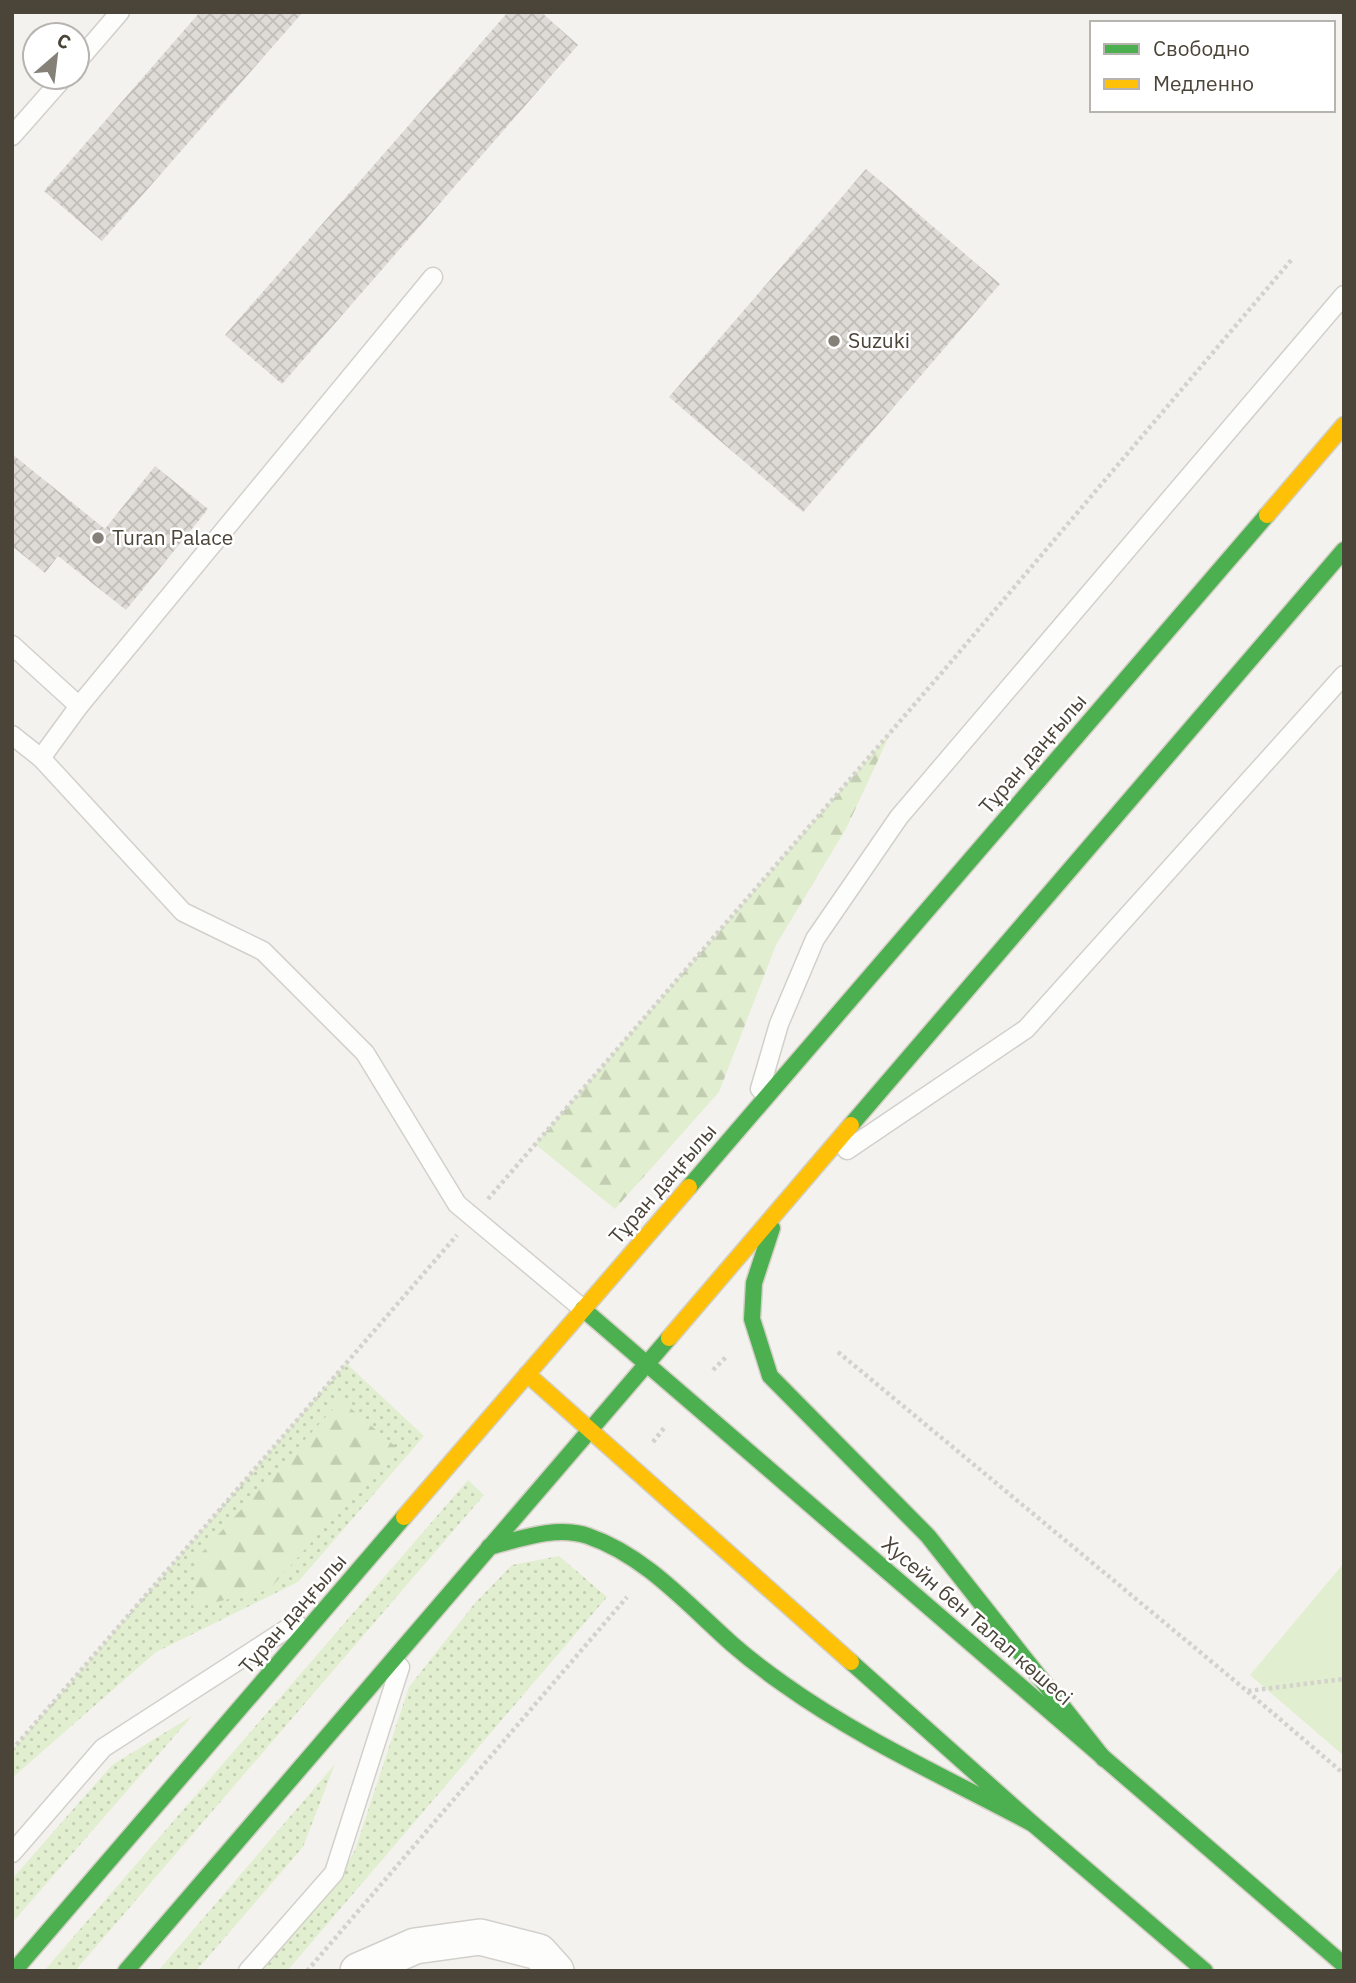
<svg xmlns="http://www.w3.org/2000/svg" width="1356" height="1983" viewBox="0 0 1356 1983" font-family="'IBM Plex Sans',sans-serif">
  <defs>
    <pattern id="grass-dots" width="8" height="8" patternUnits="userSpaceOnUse" patternTransform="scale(1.75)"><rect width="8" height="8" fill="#e1eecf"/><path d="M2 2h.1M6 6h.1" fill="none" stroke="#c3cdb2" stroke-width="1.8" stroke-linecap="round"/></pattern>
    <pattern id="forest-firs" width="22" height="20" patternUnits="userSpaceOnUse" patternTransform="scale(1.75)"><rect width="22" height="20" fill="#e1eecf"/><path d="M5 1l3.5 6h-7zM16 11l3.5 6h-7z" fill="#c3cdb2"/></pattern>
    <pattern id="building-cross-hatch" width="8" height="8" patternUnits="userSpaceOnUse" patternTransform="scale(1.75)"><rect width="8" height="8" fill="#dedbd6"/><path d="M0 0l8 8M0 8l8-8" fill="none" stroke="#c0bdb8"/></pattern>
  </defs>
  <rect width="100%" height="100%" fill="#f4f2ee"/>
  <g fill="url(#grass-dots)">
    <path d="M346 1363 424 1436 298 1582 156 1652 12 1778V1750Z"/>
    <path d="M468 1480 484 1495 75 1971H44Z"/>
    <path d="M559 1556 607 1597 287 1971H262L335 1886 355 1850 409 1687 475 1603 512 1565Z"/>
    <path d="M192 1716 12 1923V1924V1879L112 1765Z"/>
    <path d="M335 1764 303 1847 196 1971H158Z"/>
  </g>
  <g fill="url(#forest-firs)">
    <path d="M891 732 847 827 776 945 719 1092 615 1209 535 1144Z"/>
    <path d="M341 1400 396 1447 269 1590 193 1607 196 1559Z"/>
  </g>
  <path fill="#e1eecf" d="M1344 1563V1756L1250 1675Z"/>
  <g fill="url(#building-cross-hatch)">
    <path d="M200 12H303L102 241 44 191Z"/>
    <path d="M508 12H541L578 45 282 384 225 335Z"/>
    <path d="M866 169 1000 284 803 512 669 397Z"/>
    <path d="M12 454 105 529 155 466 208 509 126 610 58 556 45 573 12 546Z"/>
  </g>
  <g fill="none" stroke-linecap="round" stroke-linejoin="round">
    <defs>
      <g id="lane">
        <path d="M77 62 120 12"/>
        <path d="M12 136 64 77"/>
        <path d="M12 645 79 706"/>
        <path d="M12 735 41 758 183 912 263 951 365 1053 457 1204 583 1309"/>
        <path d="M41 758 79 706 433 277"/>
        <path d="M760 1089 779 1024 815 939 899 817 1344 295"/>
        <path d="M847 1150 1026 1029 1344 675"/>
        <path d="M12 1853 103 1748 296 1623"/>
        <path d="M248 1971 334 1873 400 1667"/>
      </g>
      <path id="street" d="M358 1971 415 1946 480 1937 539 1952 556 1971"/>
      <g id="fast">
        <path d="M851 1125 1344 550"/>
        <path d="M689 1187 1267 515"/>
        <path d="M772 1228 754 1283 752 1319 770 1376 928 1536 1104 1759"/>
        <path d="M583 1309 1344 1965"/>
        <path d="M489 1547C520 1539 556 1525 588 1536 646 1556 688 1605 732 1644 748 1658 765 1671 782 1683 860 1739 949 1779 1033 1824"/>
        <path d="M851 1662 1033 1824 1205 1971"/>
        <path d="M14 1971 404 1517"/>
        <path d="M126 1971 669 1338"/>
      </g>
      <g id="slow">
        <path d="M1267 515 1344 425"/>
        <path d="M669 1338 851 1125"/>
        <path d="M527 1374 851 1662"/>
        <path d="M404 1517 689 1187"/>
      </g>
    </defs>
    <use href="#lane" stroke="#d2d0cb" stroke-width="21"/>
    <use href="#street" stroke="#d2d0cb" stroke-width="38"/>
    <use href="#fast" stroke="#d3cfc5" stroke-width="19"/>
    <use href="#slow" stroke="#d3cfc5" stroke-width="19"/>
    <g stroke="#d3d2cc" stroke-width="4.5" stroke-dasharray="3.5 3.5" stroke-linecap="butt">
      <path d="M488 1199 945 669 1293 258"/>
      <path d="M838 1352 1247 1691 1344 1774"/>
      <path d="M713 1370 727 1356"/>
      <path d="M653 1442 664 1428"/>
      <path d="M1248 1691 1344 1679"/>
      <path d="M12 1750 457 1235"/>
      <path d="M307 1971 627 1597"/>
    </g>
    <use href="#lane" stroke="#fdfdfc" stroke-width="18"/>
    <use href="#street" stroke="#fdfdfc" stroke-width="35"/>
    <use href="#fast" stroke="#4caf50" stroke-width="16"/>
    <use href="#slow" stroke="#ffc107" stroke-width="16"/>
  </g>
  <g fill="#868178" stroke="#fff" stroke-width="2.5">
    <circle cx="834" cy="341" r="7"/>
    <circle cx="98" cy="538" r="7"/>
  </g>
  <g text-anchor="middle" stroke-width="5" stroke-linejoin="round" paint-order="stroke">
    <g font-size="21" fill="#4b4439" stroke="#fff" text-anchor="start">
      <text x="848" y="348">Suzuki</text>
      <text x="112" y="545">Turan Palace</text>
    </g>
    <g font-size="21" fill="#4b4439" stroke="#fff">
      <text transform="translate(1033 754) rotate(-49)" y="7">Тұран даңғылы</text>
      <text transform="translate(663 1184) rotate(-49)" y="7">Тұран даңғылы</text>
      <text transform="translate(293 1614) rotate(-49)" y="7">Тұран даңғылы</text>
      <text transform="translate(977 1621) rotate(41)" y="7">Хусейн бен Талал көшесі</text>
    </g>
  </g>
  <rect width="1356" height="1983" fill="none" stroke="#4b4439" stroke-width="28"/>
  <rect x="1090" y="21" width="245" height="91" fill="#ffffff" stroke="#b7b4b0" stroke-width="2"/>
  <rect x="1104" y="44" width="35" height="10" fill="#4caf50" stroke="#b7b4b0" stroke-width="2"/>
  <text x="1153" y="56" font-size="21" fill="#4b4439">Свободно</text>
  <rect x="1104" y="79" width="35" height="10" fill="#ffc107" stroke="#b7b4b0" stroke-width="2"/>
  <text x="1153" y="91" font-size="21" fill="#4b4439">Медленно</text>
  <g transform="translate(56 56) rotate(28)"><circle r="33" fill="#ffffff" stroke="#b7b4b0" stroke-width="2"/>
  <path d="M0-5L12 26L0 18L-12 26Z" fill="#868178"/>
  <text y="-10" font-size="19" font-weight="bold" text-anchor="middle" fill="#4b4439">С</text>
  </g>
</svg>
